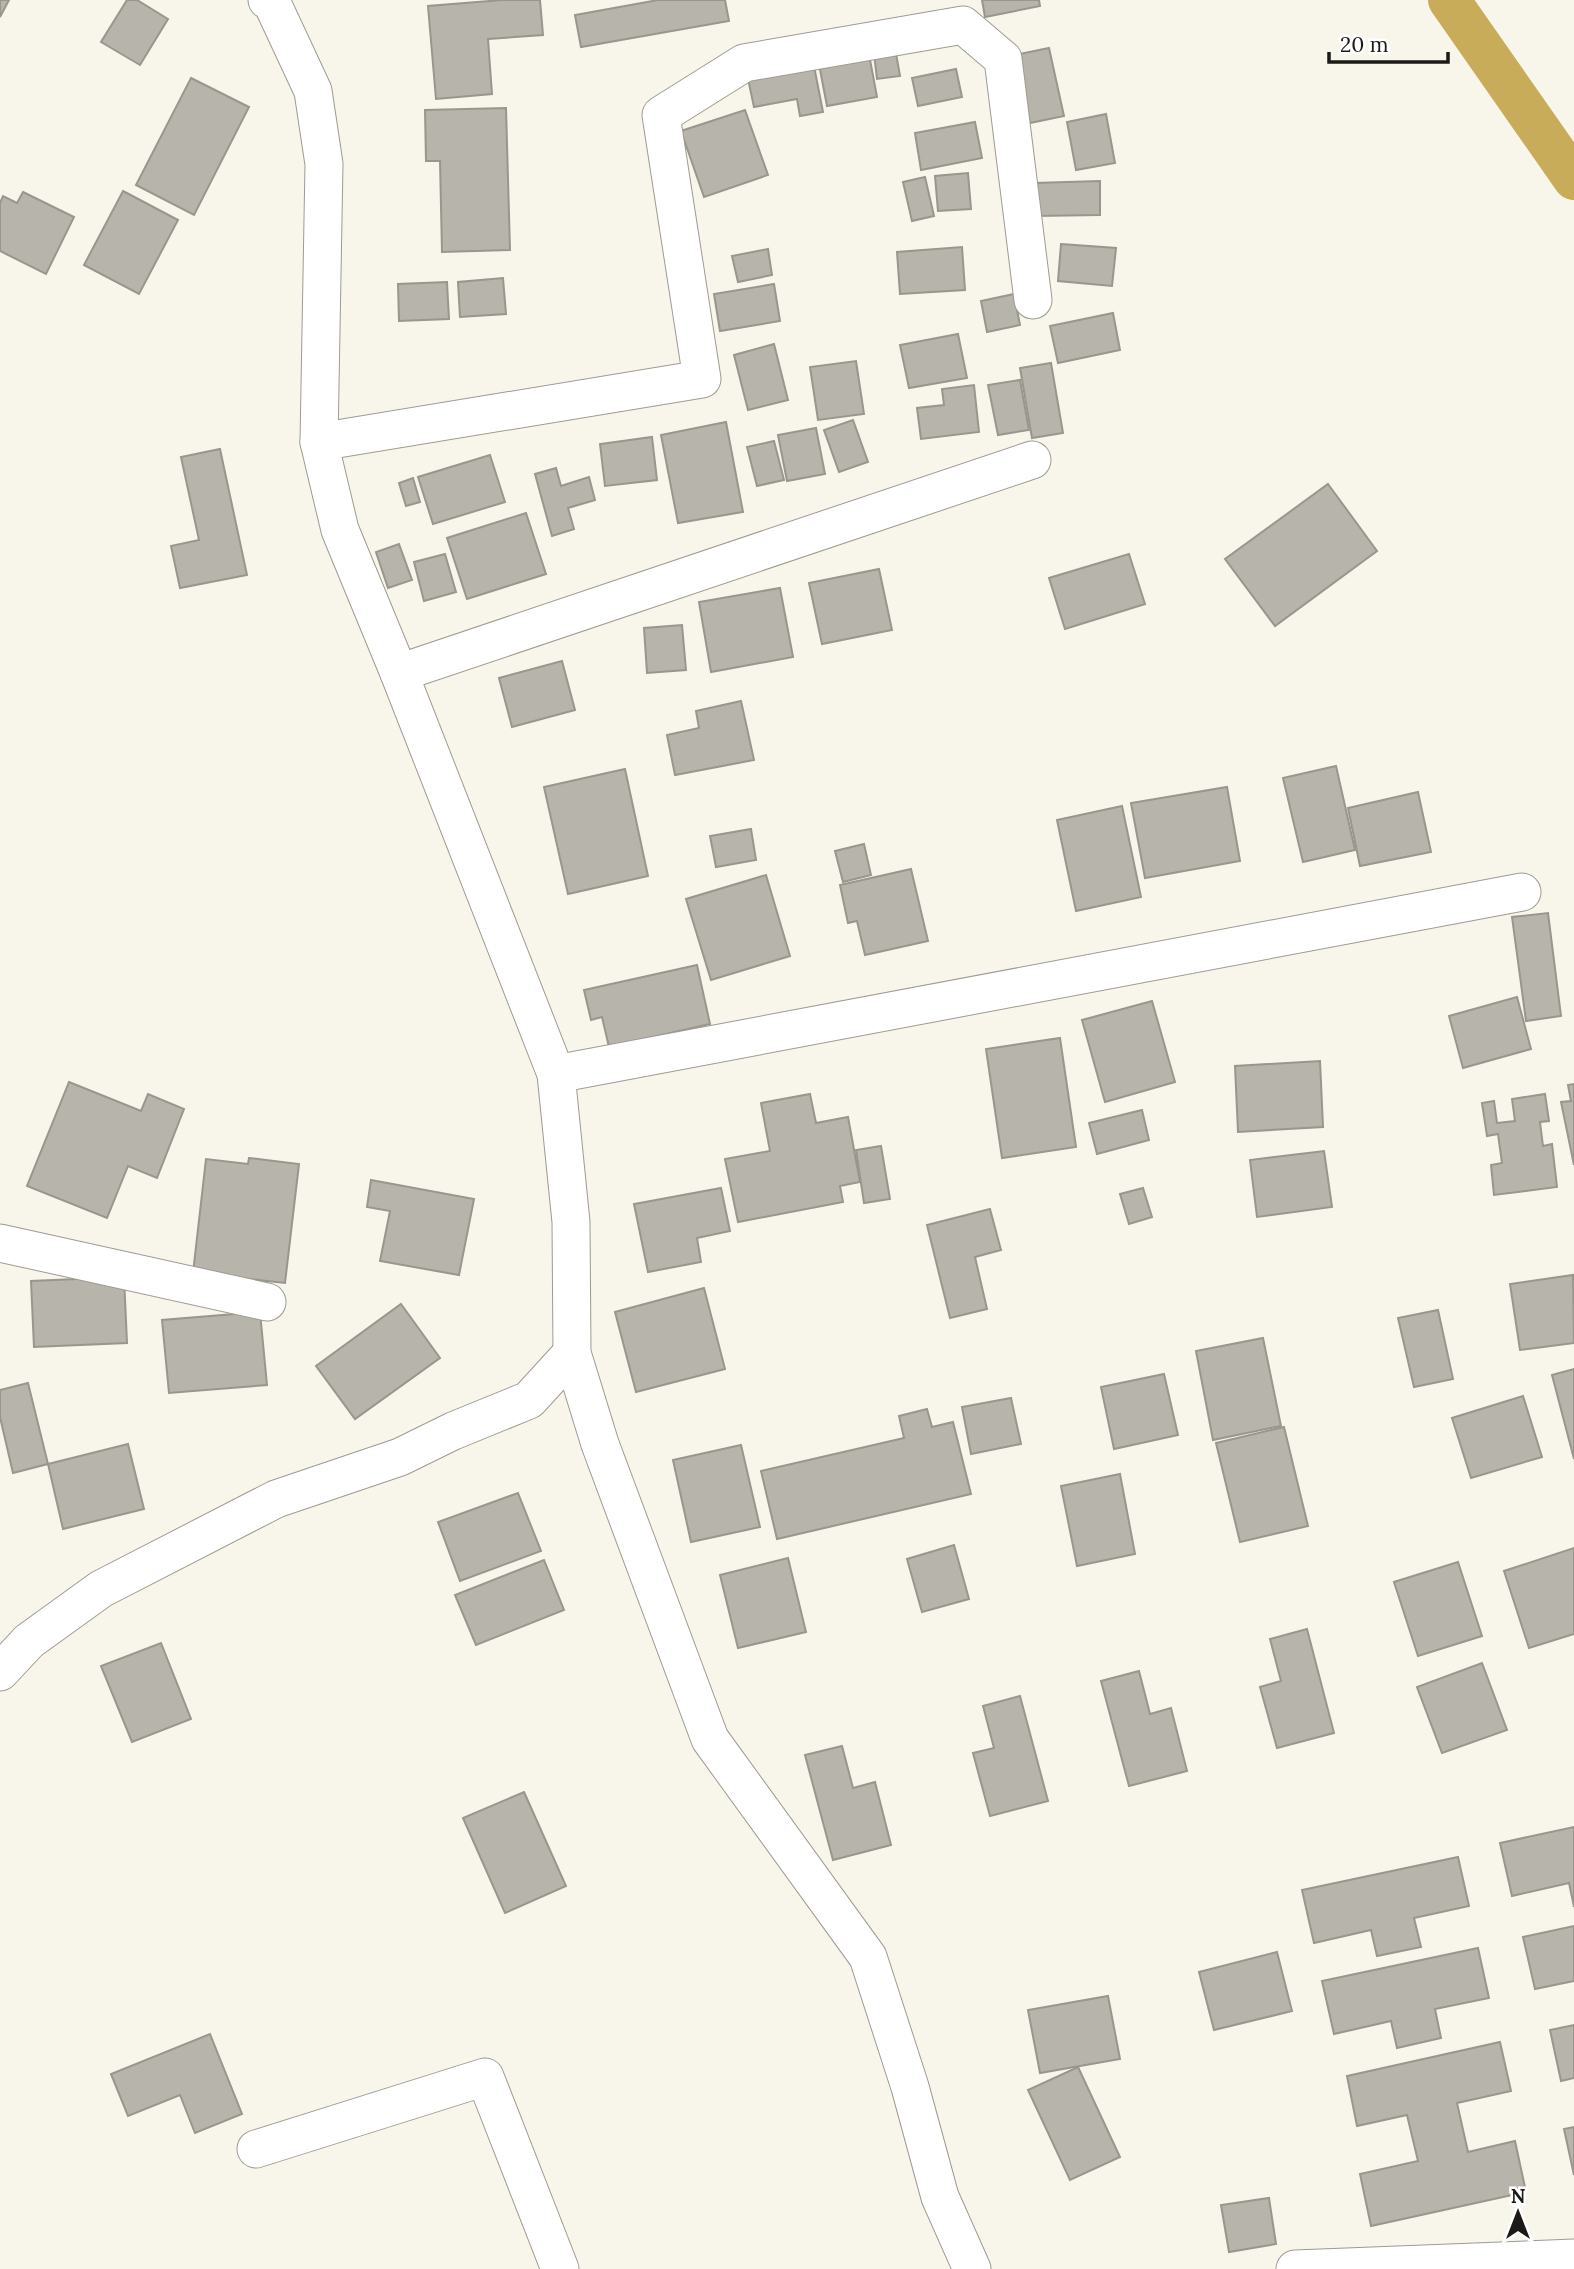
<svg xmlns="http://www.w3.org/2000/svg" width="1574" height="2269" viewBox="0 0 1574 2269" font-family="Lora,serif">
  <rect width="100%" height="100%" fill="#f8f5eb"/>
  <g fill="none" stroke-linecap="round" stroke-linejoin="round">
    <path stroke="#c9ac59" stroke-width="42" d="M1449 0 1574 179"/>
  </g>
  <g fill="#b7b4ab" stroke="#99968d" stroke-width="2">
    <path d="M0 0H9L0 17Z"/>
    <path d="M127 0H137L168 19 140 65 101 42Z"/>
    <path d="M502 0H540L543 35 488 39 492 94 436 99 428 6Z"/>
    <path d="M658 0H725L729 21 581 47 575 15Z"/>
    <path d="M982 0H1039L1040 6 985 17Z"/>
    <path d="M894 42 900 76 877 79 873 45Z"/>
    <path d="M1049 48 1064 116 1030 123 1015 55Z"/>
    <path d="M868 49 877 97 827 106 818 59Z"/>
    <path d="M813 61 823 112 800 116 797 99 754 107 747 74Z"/>
    <path d="M956 69 962 97 918 106 912 78Z"/>
    <path d="M191 78 249 107 194 215 136 185Z"/>
    <path d="M506 108 510 250 442 252 440 161H426L425 110Z"/>
    <path d="M745 110 768 175 704 197 681 131Z"/>
    <path d="M1106 114 1115 163 1076 170 1067 122Z"/>
    <path d="M975 122 982 158 921 170 915 133Z"/>
    <path d="M968 173 971 209 938 211 935 176Z"/>
    <path d="M925 177 934 216 912 221 903 182Z"/>
    <path d="M1100 181V215L1034 216V183Z"/>
    <path d="M123 191 178 220 139 294 84 265Z"/>
    <path d="M23 192 74 217 46 274 0 251V203L3 196 17 203Z"/>
    <path d="M1061 244 1116 248 1112 286 1058 281Z"/>
    <path d="M962 247 965 290 900 294 897 252Z"/>
    <path d="M768 249 772 275 738 282 732 256Z"/>
    <path d="M503 278 506 314 460 317 458 282Z"/>
    <path d="M447 282 449 319 399 321 398 284Z"/>
    <path d="M774 284 780 321 720 331 714 294Z"/>
    <path d="M1014 294 1020 325 987 332 981 301Z"/>
    <path d="M1113 313 1120 350 1058 363 1050 326Z"/>
    <path d="M958 334 967 378 909 388 900 345Z"/>
    <path d="M774 344 788 400 748 410 734 355Z"/>
    <path d="M856 361 864 414 818 420 810 367Z"/>
    <path d="M1051 363 1063 433 1032 438 1020 368Z"/>
    <path d="M1020 380 1029 430 998 435 988 385Z"/>
    <path d="M974 385 979 432 921 439 917 408 944 405 942 389Z"/>
    <path d="M853 420 868 462 839 472 824 430Z"/>
    <path d="M726 422 743 512 678 523 661 435Z"/>
    <path d="M816 428 825 474 787 481 778 435Z"/>
    <path d="M652 437 657 480 605 486 600 444Z"/>
    <path d="M774 441 784 480 757 486 747 447Z"/>
    <path d="M220 449 247 575 180 588 171 546 199 540 181 457Z"/>
    <path d="M490 455 505 502 433 524 418 477Z"/>
    <path d="M556 468 561 486 589 477 595 500 568 508 574 529 552 536 535 474Z"/>
    <path d="M413 478 420 502 406 506 399 483Z"/>
    <path d="M1328 484 1377 551 1275 626 1225 559Z"/>
    <path d="M526 513 546 574 467 599 447 538Z"/>
    <path d="M399 544 412 580 388 588 376 552Z"/>
    <path d="M445 554 456 592 424 601 414 562Z"/>
    <path d="M1129 554 1145 604 1065 629 1049 578Z"/>
    <path d="M879 569 892 630 822 644 809 583Z"/>
    <path d="M780 588 793 657 711 672 699 602Z"/>
    <path d="M682 625 686 670 647 673 644 628Z"/>
    <path d="M562 661 575 710 512 727 499 678Z"/>
    <path d="M741 701 754 760 675 775 667 735 699 728 696 711Z"/>
    <path d="M1336 766 1355 850 1303 862 1283 778Z"/>
    <path d="M625 769 648 876 568 894 544 787Z"/>
    <path d="M1227 787 1240 861 1145 878 1131 803Z"/>
    <path d="M1418 792 1431 852 1360 866 1348 808Z"/>
    <path d="M1122 806 1141 897 1076 911 1057 820Z"/>
    <path d="M751 829 756 860 716 867 710 836Z"/>
    <path d="M864 844 871 875 843 882 835 851Z"/>
    <path d="M911 869 928 941 865 955 857 921 848 923 840 885Z"/>
    <path d="M766 875 790 956 711 980 686 899Z"/>
    <path d="M1548 913 1561 1016 1526 1021 1512 917Z"/>
    <path d="M697 965 710 1024 609 1047 602 1017 591 1020 584 990Z"/>
    <path d="M1517 997 1531 1049 1463 1068 1449 1016Z"/>
    <path d="M1152 1001 1175 1082 1105 1102 1082 1020Z"/>
    <path d="M1060 1038 1076 1147 1002 1158 986 1049Z"/>
    <path d="M1320 1061 1323 1127 1238 1132 1235 1066Z"/>
    <path d="M69 1082 141 1111 148 1094 184 1109 157 1178 128 1166 107 1218 27 1186Z"/>
    <path d="M1574 1084V1165L1561 1102 1571 1101 1568 1085Z"/>
    <path d="M810 1094 816 1123 848 1117 860 1182 840 1186 843 1202 738 1222 725 1159 770 1151 761 1103Z"/>
    <path d="M1545 1094 1549 1121 1540 1122 1543 1146 1552 1144 1557 1187 1494 1195 1491 1165 1502 1163 1498 1134 1487 1136 1482 1103 1494 1101 1497 1123 1515 1121 1512 1099Z"/>
    <path d="M1142 1110 1149 1140 1097 1154 1089 1123Z"/>
    <path d="M881 1146 890 1199 864 1203 856 1150Z"/>
    <path d="M1324 1151 1332 1207 1257 1217 1250 1160Z"/>
    <path d="M249 1158 299 1164 285 1283 193 1273 206 1159 248 1164Z"/>
    <path d="M371 1180 474 1199 459 1275 380 1261 390 1211 367 1207Z"/>
    <path d="M721 1188 730 1231 697 1238 701 1262 648 1272 634 1204Z"/>
    <path d="M1143 1188 1152 1217 1129 1224 1120 1194Z"/>
    <path d="M990 1209 1001 1250 975 1257 987 1309 950 1318 927 1225Z"/>
    <path d="M1573 1275 1574 1343 1520 1350 1510 1284Z"/>
    <path d="M124 1277 127 1343 34 1347 31 1281Z"/>
    <path d="M704 1288 725 1369 636 1392 615 1312Z"/>
    <path d="M401 1304 440 1358 355 1419 316 1366Z"/>
    <path d="M1438 1310 1453 1379 1414 1387 1398 1318Z"/>
    <path d="M260 1312 267 1385 169 1393 162 1320Z"/>
    <path d="M1263 1338 1281 1426 1213 1440 1196 1351Z"/>
    <path d="M1574 1369V1459L1552 1375Z"/>
    <path d="M1164 1374 1178 1435 1114 1449 1101 1387Z"/>
    <path d="M28 1383 48 1464 13 1473 0 1417V1390Z"/>
    <path d="M1523 1396 1542 1457 1471 1478 1452 1418Z"/>
    <path d="M1011 1398 1021 1444 971 1454 962 1407Z"/>
    <path d="M927 1409 932 1427 953 1422 971 1494 777 1539 761 1471 904 1438 899 1416Z"/>
    <path d="M1284 1427 1308 1526 1240 1542 1216 1443Z"/>
    <path d="M128 1444 144 1509 63 1529 48 1464Z"/>
    <path d="M741 1445 760 1527 691 1542 673 1460Z"/>
    <path d="M1120 1474 1135 1554 1077 1566 1061 1486Z"/>
    <path d="M518 1493 541 1551 460 1581 438 1522Z"/>
    <path d="M954 1545 969 1599 922 1612 907 1559Z"/>
    <path d="M1574 1548V1634L1529 1648 1504 1571Z"/>
    <path d="M788 1558 806 1632 738 1648 720 1575Z"/>
    <path d="M544 1560 564 1610 476 1645 455 1595Z"/>
    <path d="M1458 1562 1482 1636 1418 1656 1394 1582Z"/>
    <path d="M1307 1629 1334 1733 1277 1748 1260 1687 1281 1681 1270 1639Z"/>
    <path d="M161 1643 191 1719 132 1742 101 1666Z"/>
    <path d="M1482 1663 1507 1730 1442 1753 1417 1687Z"/>
    <path d="M1139 1671 1150 1714 1171 1708 1187 1771 1129 1786 1101 1681Z"/>
    <path d="M1020 1696 1048 1801 990 1816 973 1753 994 1748 983 1706Z"/>
    <path d="M842 1746 853 1788 875 1782 891 1845 833 1860 805 1755Z"/>
    <path d="M524 1792 566 1886 505 1913 463 1818Z"/>
    <path d="M1574 1827V1907L1569 1883 1512 1896 1500 1843Z"/>
    <path d="M1458 1857 1469 1906 1414 1918 1421 1947 1377 1956 1371 1930 1314 1943 1302 1890Z"/>
    <path d="M1574 1926V1981L1535 1989 1523 1937Z"/>
    <path d="M1478 1948 1489 1998 1435 2009 1441 2038 1397 2048 1391 2021 1334 2034 1322 1981Z"/>
    <path d="M1277 1952 1292 2011 1214 2030 1199 1972Z"/>
    <path d="M1108 1996 1120 2059 1040 2073 1028 2010Z"/>
    <path d="M1574 2025V2078L1561 2081 1550 2030Z"/>
    <path d="M210 2034 242 2114 195 2133 180 2095 128 2116 111 2074Z"/>
    <path d="M1500 2042 1511 2091 1457 2103 1468 2152 1515 2141 1526 2192 1371 2226 1360 2174 1418 2161 1407 2115 1357 2126 1347 2076Z"/>
    <path d="M1078 2067 1120 2157 1070 2180 1028 2090Z"/>
    <path d="M1574 2127V2175L1564 2129Z"/>
    <path d="M1269 2198 1276 2244 1229 2252 1221 2205Z"/>
  </g>
  <g fill="none" stroke-linecap="round" stroke-linejoin="round">
    <defs>
      <g id="minor">
        <path d="M267 0 272 3 313 91 324 164 319 442 340 530 399 673 556 1074 571 1222 572 1353 600 1444 710 1739 868 1957 910 2087 940 2197 972 2269"/>
        <path d="M319 442 702 379 661 115 744 63 963 25 1003 59 1033 300"/>
        <path d="M399 673 1032 460"/>
        <path d="M556 1074 1522 892"/>
        <path d="M0 1243 267 1302"/>
        <path d="M0 1672 29 1641 101 1589 276 1499 400 1457 453 1431 529 1400 572 1353"/>
        <path d="M256 2149 485 2077 560 2269"/>
        <path d="M1295 2269 1574 2258"/>
      </g>
    </defs>
    <use href="#minor" stroke="#9f9b92" stroke-width="39"/>
    <use href="#minor" stroke="#fff" stroke-width="37"/>
  </g>
  <g transform="translate(1518 2213)" stroke="#ffffff" stroke-width="5" paint-order="stroke">
  <path d="M0-5L12 26L0 18L-12 26Z" fill="#1b1a16"/>
  <text y="-10" font-size="19" font-weight="bold" text-anchor="middle" fill="#1b1a16">N</text>
  </g>
  <path d="M1329 52v10h119v-10" fill="none" stroke="#1b1a16" stroke-width="3.5"/>
  <text x="1340" y="52" font-size="21" fill="#1b1a16" stroke="#ffffff" stroke-width="5" paint-order="stroke">20 m</text>
</svg>
